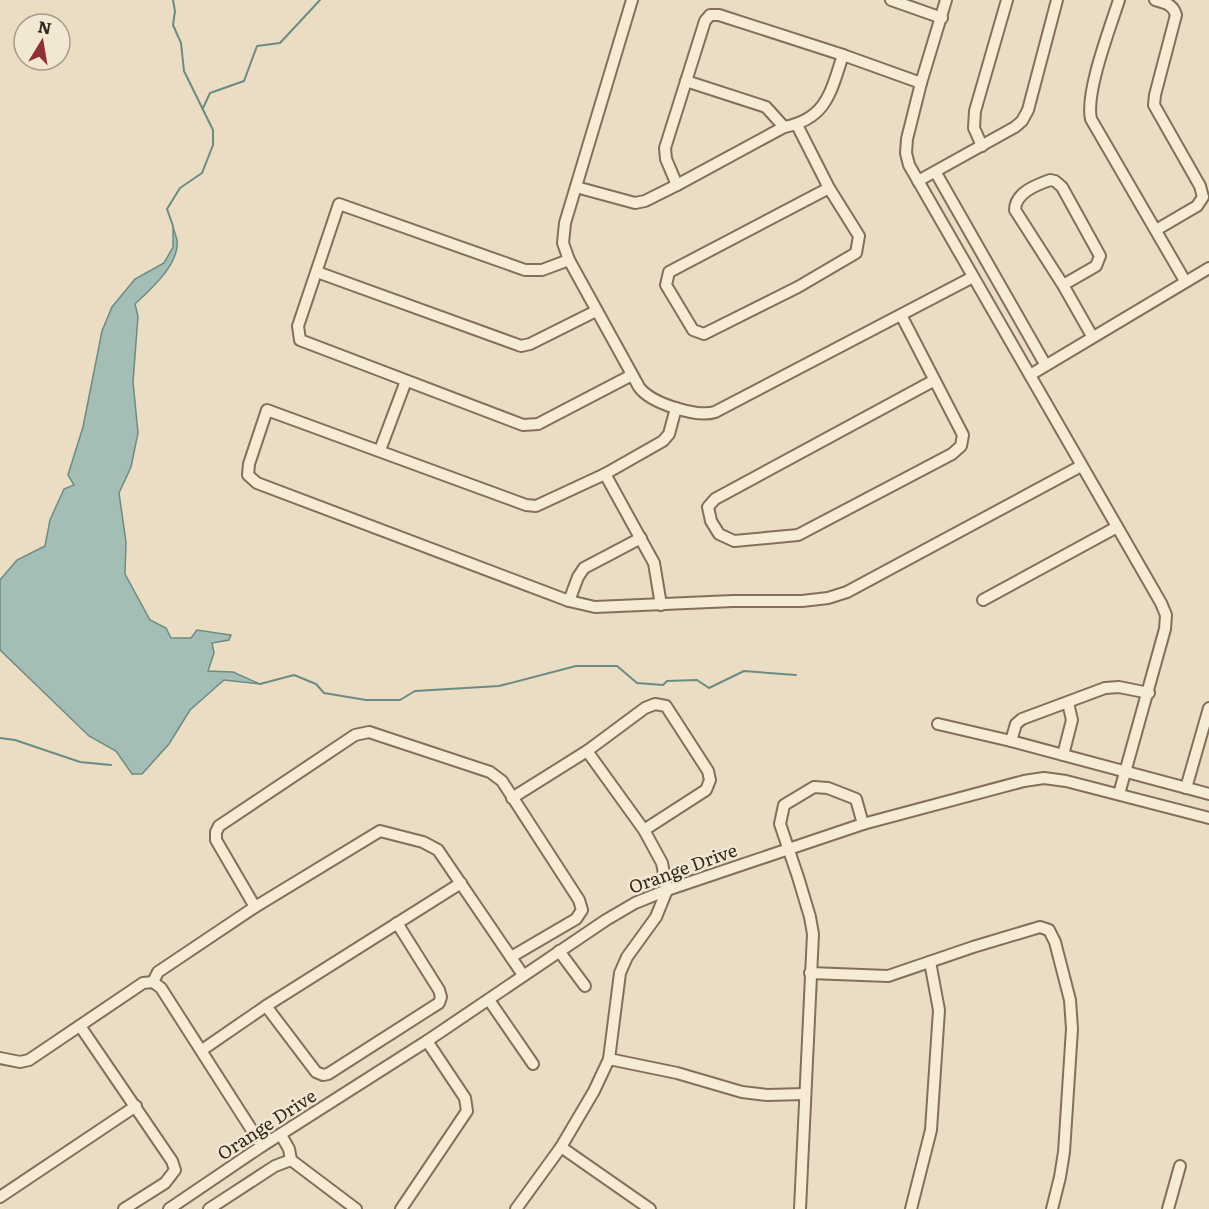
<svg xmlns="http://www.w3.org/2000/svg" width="1209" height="1209" viewBox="0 0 1209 1209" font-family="Literata,serif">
  <rect width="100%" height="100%" fill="#eaddc3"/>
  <path fill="#a5beb5" stroke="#6d8b82" stroke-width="1.5" d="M173 226C174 231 176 236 177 240 180 264 150 290 135 304L138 316 133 382 138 433 131 467 119 493 126 542 125 574 150 620 166 628 171 638H191L197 630 231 635 229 640 212 643 214 653 208 671 233 672 260 684 224 680 190 710 169 744 142 774H132L116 751 89 736 0 650V580L17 560 45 546 50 520 64 489 74 485 68 475 83 427 102 331 112 307 135 279 164 263 173 247Z"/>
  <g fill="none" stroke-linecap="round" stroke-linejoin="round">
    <g stroke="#6d8b82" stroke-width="2">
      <path d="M173 0 175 11 173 25 181 43 184 71 213 130V145L202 173 180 188 167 209 173 226"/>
      <path d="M203 108 210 93 244 81 257 46 280 43 320 0"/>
      <path d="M260 684 294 675 316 684 324 693 366 700H400L415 691 499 686 576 666H617L637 683 663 685 667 681 697 680 709 688 744 671 796 675"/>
      <path d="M0 738 15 740 80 762 111 765"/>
    </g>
    <defs>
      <g id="minor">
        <path d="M632 0 565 223 563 243 569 260 639 387C650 403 697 418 715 412L973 277"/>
        <path d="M891 0 942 18"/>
        <path d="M946 0 921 83 907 139 906 153 909 165 1161 603 1166 615 1165 629 1119 794"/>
        <path d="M1119 0C1110 28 1085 93 1091 119L1185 281"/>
        <path d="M1155 0C1165 3 1173 4 1176 15L1155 95 1154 105 1200 186 1203 197 1197 206 1156 230"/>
        <path d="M686 81 766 107 784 127"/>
        <path d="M797 125 829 188 859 236 856 253 798 287 704 334 693 330 666 285 669 272 829 188"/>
        <path d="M982 146 974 128 975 111 1007 0"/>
        <path d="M936 173 1045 364"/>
        <path d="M918 181 1015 127 1022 121 1028 110 1057 0"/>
        <path d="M677 185 666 159 665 148 705 21 710 15H719L843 55 921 83"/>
        <path d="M576 187 635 203 645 201 677 185 784 127C827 119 831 91 843 55"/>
        <path d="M569 260 542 270H525L339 204 298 326 300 340 523 425 538 424 632 375"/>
        <path d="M317 272 521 346 530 344 596 311"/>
        <path d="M1063 285 1096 266 1100 256 1062 187 1055 181 1050 180C1036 185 1015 193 1015 210L1063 285 1092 336"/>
        <path d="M901 315 963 435 961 446 952 454 798 535 734 541 719 534 711 521 708 507 715 499 933 381"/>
        <path d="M1030 375 1209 268"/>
        <path d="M676 408 669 434 663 441 605 474 536 506 526 505 267 410 249 464 248 475 257 483 569 601 595 607 733 601H802L828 598 847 592 1081 466"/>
        <path d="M380 450 406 381"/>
        <path d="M605 474 654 563 661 605"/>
        <path d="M983 600 1117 527"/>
        <path d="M569 601 578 577 584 568 641 538"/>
        <path d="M938 724 1011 741 1209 794"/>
        <path d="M1011 741 1016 724 1022 719 1105 688 1119 687 1149 693"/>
        <path d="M1063 755 1072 720 1068 703"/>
        <path d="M1186 788 1209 708"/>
        <path d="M512 798 587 751 645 708 655 704 666 706 708 771 710 780 706 790 644 830"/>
        <path d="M255 907 216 840V832L219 826 355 735 369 732 490 772 502 781 579 900 582 910 576 919 511 957"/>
        <path d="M559 951 585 986"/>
        <path d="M810 973 888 976 973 947 1040 927 1049 930 1055 942 1070 1000 1072 1029 1064 1152 1060 1177 1052 1209"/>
        <path d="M153 982 158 972 255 907 380 831 423 842 438 850 523 975"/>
        <path d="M489 1000 533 1064"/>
        <path d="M266 1006 316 1072 323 1075 328 1074 439 1003 441 997 439 990 397 923"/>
        <path d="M80 1026 172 1161 175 1170 165 1183 124 1209"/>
        <path d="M202 1050 266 1006 461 883"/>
        <path d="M0 1058 20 1062 29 1060 143 983 153 982 161 988 262 1146"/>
        <path d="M609 1059 677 1073 742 1092 767 1095 805 1094"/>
        <path d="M281 1135 289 1149 291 1160"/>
        <path d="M561 1147 650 1209"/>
        <path d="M0 1197 136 1106"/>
        <path d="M169 1209 262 1146 427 1041 606 920 635 903 667 890 863 824 1024 781 1044 778 1066 781 1209 818"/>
        <path d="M209 1209 275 1166 291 1160 356 1209"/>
        <path d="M401 1209 467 1111 465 1098 427 1041"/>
        <path d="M516 1209 561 1147 594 1091 609 1059 620 973 627 957 656 917 667 890 662 863 644 830 587 751"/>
        <path d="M800 1209 813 934 810 917 798 877 780 824 784 805 814 787 828 788 856 799 863 824"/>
        <path d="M911 1209 931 1130 939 1010 930 962"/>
        <path d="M1168 1209 1180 1166"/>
      </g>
    </defs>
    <use href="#minor" stroke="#836f5b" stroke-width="14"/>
    <use href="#minor" stroke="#f6ebd5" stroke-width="10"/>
  </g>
  <g text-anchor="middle" stroke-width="5" stroke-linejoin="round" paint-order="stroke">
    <g font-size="18" fill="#34281e" stroke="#f2e7d2">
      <text transform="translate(683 869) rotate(-20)" y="6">Orange Drive</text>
      <text transform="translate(267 1125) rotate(-33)" y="6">Orange Drive</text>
    </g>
  </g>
  <g transform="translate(42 42) rotate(11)"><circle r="28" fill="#f2e7d2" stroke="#a69b8a" stroke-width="1.5"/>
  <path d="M0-4.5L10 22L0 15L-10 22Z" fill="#8e3035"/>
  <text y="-9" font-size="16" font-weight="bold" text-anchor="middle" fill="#34281e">N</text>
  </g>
</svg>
